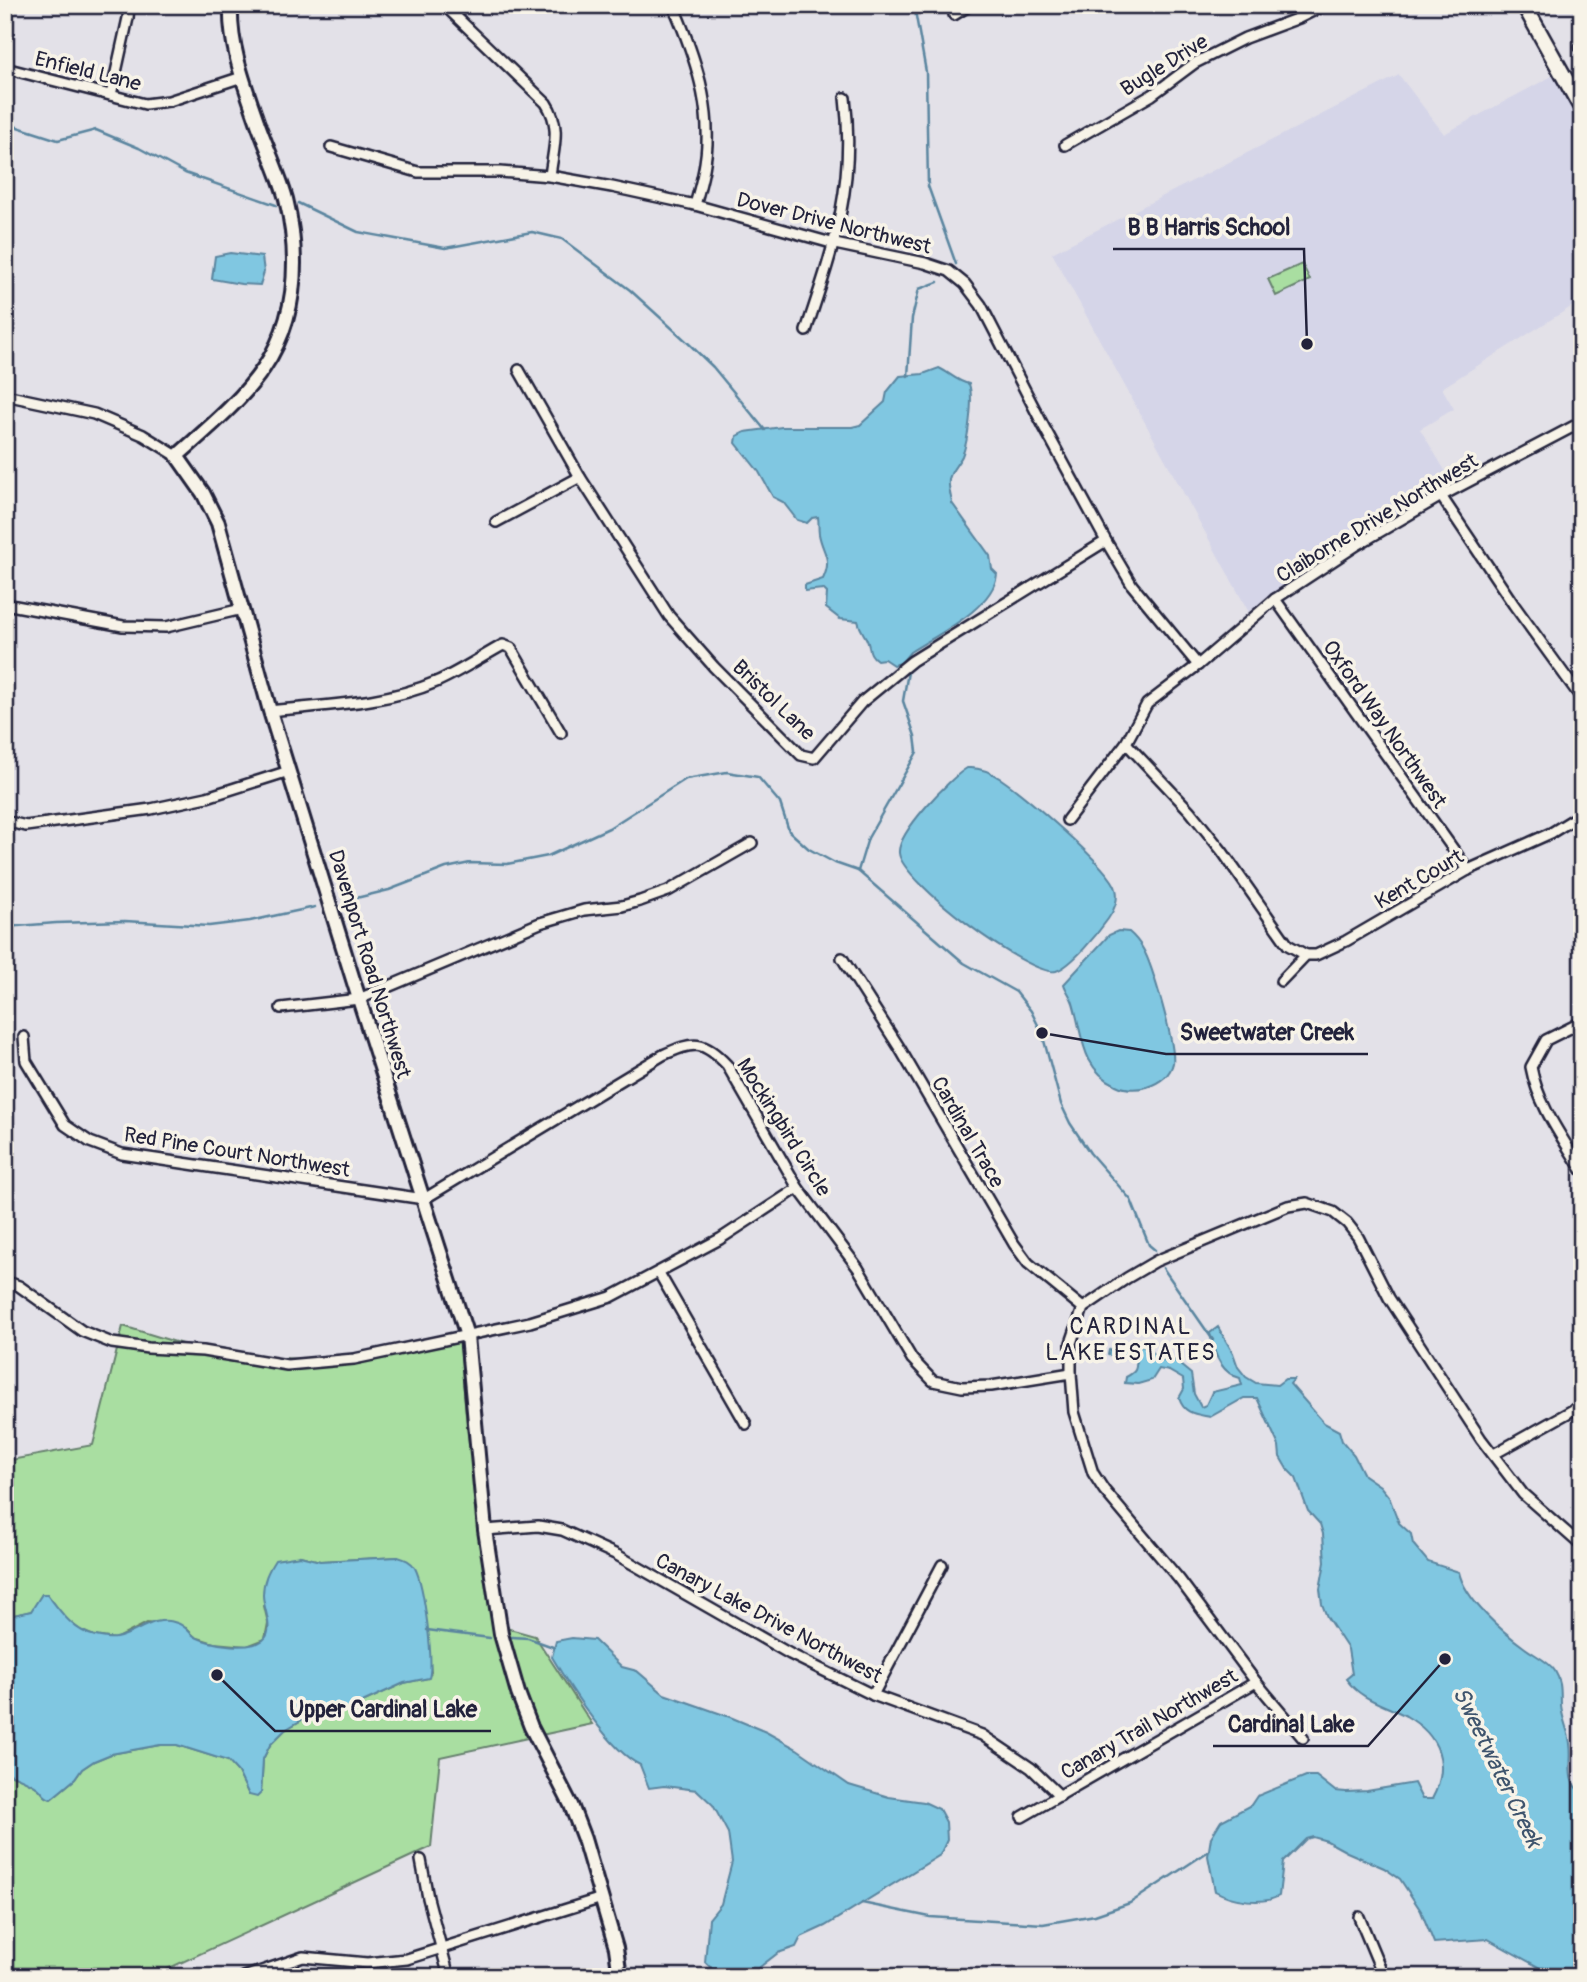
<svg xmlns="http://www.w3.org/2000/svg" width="1587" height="1982" viewBox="0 0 1587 1982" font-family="Pangolin,sans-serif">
  <rect width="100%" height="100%" fill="#e3e1e8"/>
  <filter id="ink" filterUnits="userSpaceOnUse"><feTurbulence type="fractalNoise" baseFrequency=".0143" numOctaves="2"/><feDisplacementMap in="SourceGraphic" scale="14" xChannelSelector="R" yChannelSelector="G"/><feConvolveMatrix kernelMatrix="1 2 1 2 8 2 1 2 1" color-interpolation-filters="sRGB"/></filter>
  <g filter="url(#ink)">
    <path fill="#d5d5e8" d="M1399 75 1444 134 1554 75 1582 122V300L1442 388 1454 409 1420 429 1455 487 1251 616 1052 253Z"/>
    <g fill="#a9dea1" stroke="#66806e" stroke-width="2">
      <path d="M1302 264 1310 280 1276 296 1268 279Z"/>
      <path d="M123 1326 218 1355 322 1360 460 1341 467 1428 495 1625 535 1636 592 1724 440 1757 431 1847 150 1977H5V1772C16 1777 29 1781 38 1788 44 1793 43 1797 51 1799L75 1779 82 1769 94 1761 111 1754 160 1745H177L228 1761 238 1772 249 1795 261 1793 263 1759 270 1745 285 1730 305 1718 345 1710 404 1683 428 1678 431 1672 425 1615 398 1557 320 1561 300 1556 264 1606 268 1623 265 1639 247 1646 214 1643 195 1637 186 1628 147 1623 116 1639 94 1636 80 1630 65 1618 47 1594H42L32 1611 5 1617V1461L93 1445Z"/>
    </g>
    <g fill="#80c7e1" stroke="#5a859f" stroke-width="2">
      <path d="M230 253 262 257 264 272 260 285 241 284 212 279 215 256Z"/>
      <path d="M939 368C950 373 956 381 969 384 974 398 968 442 962 456 958 464 950 471 949 480 948 487 951 496 952 503L990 556 992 569 997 574C994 608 936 635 910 652L901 663 893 665 884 659 877 660C867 653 871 647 866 638 862 631 860 629 858 621L840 619 826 608 827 593 823 589 805 591V585L823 579C833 558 822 552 819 534 818 528 819 523 818 517L812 518 807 523 797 520 783 502 773 497 759 472 736 443 737 436 745 432 782 427H852L860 425 885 402 887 392 900 376 923 374Z"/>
      <path d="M967 768C980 767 991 772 1001 779 1023 794 1111 868 1116 889 1119 899 1114 911 1108 919 1098 933 1072 966 1056 971 1031 978 901 881 899 853 897 833 950 778 967 768Z"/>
      <path d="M1118 931 1129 932C1135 937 1139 942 1143 949 1152 964 1176 1046 1173 1063 1170 1076 1159 1083 1147 1087 1135 1090 1126 1090 1116 1085 1081 1069 1083 1036 1073 1003 1071 996 1066 991 1064 984L1109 935Z"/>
      <path d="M1218 1327 1233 1353 1238 1367 1246 1377 1256 1383 1277 1385 1285 1379H1294L1290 1384 1324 1423 1339 1431 1342 1441 1354 1455 1364 1475 1380 1486 1389 1497 1399 1523 1411 1534 1413 1544 1428 1562 1459 1572C1465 1600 1503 1632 1525 1648 1534 1655 1550 1662 1555 1671 1564 1685 1559 1700 1562 1712 1564 1723 1569 1733 1570 1744 1573 1762 1564 1781 1582 1793V1977H1548L1542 1969 1488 1939 1434 1943 1421 1911 1400 1879 1384 1868 1347 1852 1327 1841 1313 1837 1306 1839 1283 1862 1279 1896C1263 1905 1233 1901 1215 1891L1208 1856 1211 1837 1221 1821 1251 1805 1257 1796 1306 1776H1316L1335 1791 1346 1792 1367 1791 1414 1783 1422 1799H1432C1451 1764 1439 1735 1406 1716 1384 1704 1362 1701 1346 1679L1352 1674 1348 1649 1327 1617 1322 1604 1320 1589 1325 1562 1323 1534 1320 1524 1308 1511 1296 1478 1287 1469 1280 1457 1279 1446 1257 1398H1244L1210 1417C1195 1414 1184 1414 1179 1398L1184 1389 1183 1379 1169 1371 1159 1369 1152 1380 1138 1384 1125 1383 1126 1377C1136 1372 1137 1369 1136 1358 1126 1356 1117 1360 1108 1355L1109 1350C1129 1343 1147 1341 1159 1361L1174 1360 1191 1374 1194 1394 1201 1407 1206 1405 1212 1392 1242 1385 1240 1378C1220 1373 1213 1351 1210 1333Z"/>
      <path d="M300 1556 320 1561 398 1557C405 1559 411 1561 415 1568 424 1585 434 1661 429 1678L404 1683 345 1710 305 1718 285 1730 270 1745 263 1759 261 1793 257 1797 249 1795 238 1772 228 1761 177 1745H160L111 1754 94 1761 82 1769 75 1779 51 1799C43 1797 44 1793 38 1788 29 1781 16 1777 5 1772V1617L31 1611 42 1594H47C60 1611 73 1631 95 1636 100 1637 111 1639 116 1638 137 1634 154 1614 177 1623 185 1625 188 1632 194 1636 207 1645 256 1652 266 1637 273 1626 263 1607 263 1595 263 1581 268 1571 275 1560Z"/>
      <path d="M572 1638 594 1640 622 1667 637 1671 664 1694 730 1717 766 1732 797 1749 849 1785 889 1797 924 1802 939 1809 946 1822 947 1840 940 1855 825 1926 801 1937 796 1947 778 1953 747 1977H713L712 1969 705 1962 709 1919 721 1904 732 1862 728 1833 713 1805 697 1790 664 1786 649 1788 640 1765C610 1751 569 1686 552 1657L556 1641Z"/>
    </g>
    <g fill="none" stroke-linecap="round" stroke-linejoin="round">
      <g stroke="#5a859f" stroke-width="2.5">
        <path d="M914 5 926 72 928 186 956 264"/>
        <path d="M5 123 58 140 96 130 139 148 185 173 276 205"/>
        <path d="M298 203 358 232 445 248 532 232 562 239 630 290 685 340 713 367 765 430"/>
        <path d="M908 376 912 318 919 289 938 282"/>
        <path d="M858 871 868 838 917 752 915 736 903 701 908 672 905 668"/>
        <path d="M344 901 389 890 446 868 470 863 507 864 548 856 609 828 686 779 727 772 758 777 780 803 789 831 809 849 835 863 858 871 964 963 1016 992 1031 1011 1042 1033 1061 1104 1070 1123 1090 1153 1131 1200 1149 1245 1155 1250"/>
        <path d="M5 927 56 923 125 921 209 926 250 921 315 907"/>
        <path d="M1163 1268 1213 1340"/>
        <path d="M427 1630 490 1638"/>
        <path d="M512 1637 528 1638 553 1647"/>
        <path d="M862 1903 930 1917 1043 1924 1095 1915 1130 1903 1209 1851"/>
      </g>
      <defs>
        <g id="street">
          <path d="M444 5 546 103C562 127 553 149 550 176"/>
          <path d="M673 5C694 54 714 109 705 163 703 177 699 191 695 205"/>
          <path d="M954 15 970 5"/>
          <path d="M5 19V25"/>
          <path d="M1580 47 1582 46"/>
          <path d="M5 68 145 104 169 101 242 77"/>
          <path d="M111 95 128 18 129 5"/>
          <path d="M1065 145 1152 95 1195 63 1245 38 1299 18 1325 5"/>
          <path d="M331 147 418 172H500L550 176 612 187 695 205 835 244 925 263 949 271 965 284 981 305 1044 427 1106 541 1132 585 1198 665"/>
          <path d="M806 331C833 249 856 186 845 98"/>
          <path d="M519 370 580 477 669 616 714 667 801 755 814 758 862 702 912 661 1106 541"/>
          <path d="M5 395 94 414 143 435 177 456"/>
          <path d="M1441 496 1514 605 1582 699"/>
          <path d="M496 522 580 477"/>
          <path d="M1275 599 1468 870"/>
          <path d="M5 604 123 626 166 627 242 609"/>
          <path d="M270 711C324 705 385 704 436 682 459 672 481 657 503 645L511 648 561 733"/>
          <path d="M1126 743 1190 811 1222 851 1288 945 1306 955"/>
          <path d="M1067 820 1126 743 1147 704 1198 665 1275 599 1357 545 1441 496 1582 422"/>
          <path d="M5 821 26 826 151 809 207 797 289 771"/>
          <path d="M842 958 899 1047 1014 1244 1028 1263 1083 1308"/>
          <path d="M1281 981 1306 955H1316L1346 941 1468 870 1551 833 1582 814"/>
          <path d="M281 1008 359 999 540 923 584 910 622 906 640 901 668 891 752 843"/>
          <path d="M1582 1022 1546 1040 1531 1067C1538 1105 1562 1137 1582 1170"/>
          <path d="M24 1037 26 1061 65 1125 90 1142 122 1154 424 1199 663 1055C694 1041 703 1040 727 1065L798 1188 858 1268 912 1359 933 1381 962 1387 991 1386 1071 1373"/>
          <path d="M659 1273 746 1424"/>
          <path d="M5 1281 19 1286 82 1331 112 1343 148 1348 203 1351 287 1365 354 1359 530 1322 611 1297 720 1239 798 1188"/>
          <path d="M1494 1454 1582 1405"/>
          <path d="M485 1530 538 1526 562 1530 617 1555 790 1654 873 1695 982 1735 1031 1768 1060 1796"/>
          <path d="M873 1695 942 1565"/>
          <path d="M1303 1738 1256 1682 1179 1579 1104 1490 1093 1473 1074 1412 1071 1373V1343L1083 1308 1127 1278 1156 1261 1288 1206 1307 1203 1333 1212 1347 1223 1358 1237 1389 1298 1481 1439 1523 1494 1582 1546"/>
          <path d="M1022 1817 1256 1682"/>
          <path d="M421 1860 428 1898 449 1977"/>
          <path d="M1359 1917 1384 1977"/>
          <path d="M244 1977 303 1957 367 1963 407 1959 602 1898"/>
        </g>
        <path id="secondary" d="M231 5C229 46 245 86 258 124 267 149 279 174 286 199 291 219 294 243 294 263 294 358 242 398 177 456L203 493 218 523 270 711 359 999 467 1336 485 1530 501 1634 518 1693 531 1727 571 1805 584 1839 616 1948 620 1977"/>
        <path id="primary" d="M1524 5 1582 109"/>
      </defs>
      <use href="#street" stroke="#22223b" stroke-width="14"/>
      <use href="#secondary" stroke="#22223b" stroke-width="18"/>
      <use href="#primary" stroke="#22223b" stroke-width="19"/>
      <use href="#street" stroke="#f7f3e8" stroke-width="9"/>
      <use href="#secondary" stroke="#f7f3e8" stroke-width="12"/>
      <use href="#primary" stroke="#f7f3e8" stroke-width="14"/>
    </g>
  </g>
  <g text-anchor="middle" stroke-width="7" stroke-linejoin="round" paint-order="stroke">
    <g font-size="21" fill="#22223b" stroke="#f7f3e8">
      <text transform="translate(1164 65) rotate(-32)" y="7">Bugle Drive</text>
      <text transform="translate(88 71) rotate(14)" y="7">Enfield Lane</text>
      <text transform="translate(834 223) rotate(14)" y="7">Dover Drive Northwest</text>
      <text transform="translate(1377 518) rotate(-31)" y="7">Claiborne Drive Northwest</text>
      <text transform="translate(774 700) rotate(44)" y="7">Bristol Lane</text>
      <text transform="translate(1385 724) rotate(55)" y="7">Oxford Way Northwest</text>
      <text transform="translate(1419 879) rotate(-30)" y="7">Kent Court</text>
      <text transform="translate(370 964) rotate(73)" y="7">Davenport Road Northwest</text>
      <text transform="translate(784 1127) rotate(58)" y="7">Mockingbird Circle</text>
      <text transform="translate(968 1132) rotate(60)" y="7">Cardinal Trace</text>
      <text transform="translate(237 1152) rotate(9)" y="7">Red Pine Court Northwest</text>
      <text transform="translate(769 1618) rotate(28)" y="7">Canary Lake Drive Northwest</text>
      <text transform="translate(1149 1724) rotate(-30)" y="7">Canary Trail Northwest</text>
    </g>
    <g font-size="23" letter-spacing="2" fill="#22223b" stroke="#f7f3e8">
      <text x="1131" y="1334">CARDINAL<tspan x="1131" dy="26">LAKE ESTATES</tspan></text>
    </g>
    <g font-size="23" font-style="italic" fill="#3e546d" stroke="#f7f3e8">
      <text transform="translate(1498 1767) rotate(64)" y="8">Sweetwater Creek</text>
    </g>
  </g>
  <path fill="none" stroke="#22223b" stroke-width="2.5" d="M1307 344L1304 249H1113M1042 1033L1166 1054H1368M217 1675L275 1731H491M1445 1659L1368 1746H1213"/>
  <g fill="#22223b" stroke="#f7f3e8" stroke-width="2.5">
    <circle cx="1307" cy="344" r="7"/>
    <circle cx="1042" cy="1033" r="7"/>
    <circle cx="217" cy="1675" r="7"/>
    <circle cx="1445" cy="1659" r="7"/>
  </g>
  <g font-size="23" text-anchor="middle" font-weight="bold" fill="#22223b" stroke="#f7f3e8" stroke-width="7" stroke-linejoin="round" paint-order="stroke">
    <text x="1209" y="235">B B Harris School</text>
    <text x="1267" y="1040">Sweetwater Creek</text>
    <text x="383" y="1717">Upper Cardinal Lake</text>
    <text x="1291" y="1732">Cardinal Lake</text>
  </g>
  <rect width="1587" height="1982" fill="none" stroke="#f7f3e8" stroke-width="28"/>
  <rect x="14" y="14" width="1559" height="1954" fill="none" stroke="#22223b" stroke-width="2.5" filter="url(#ink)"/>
</svg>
